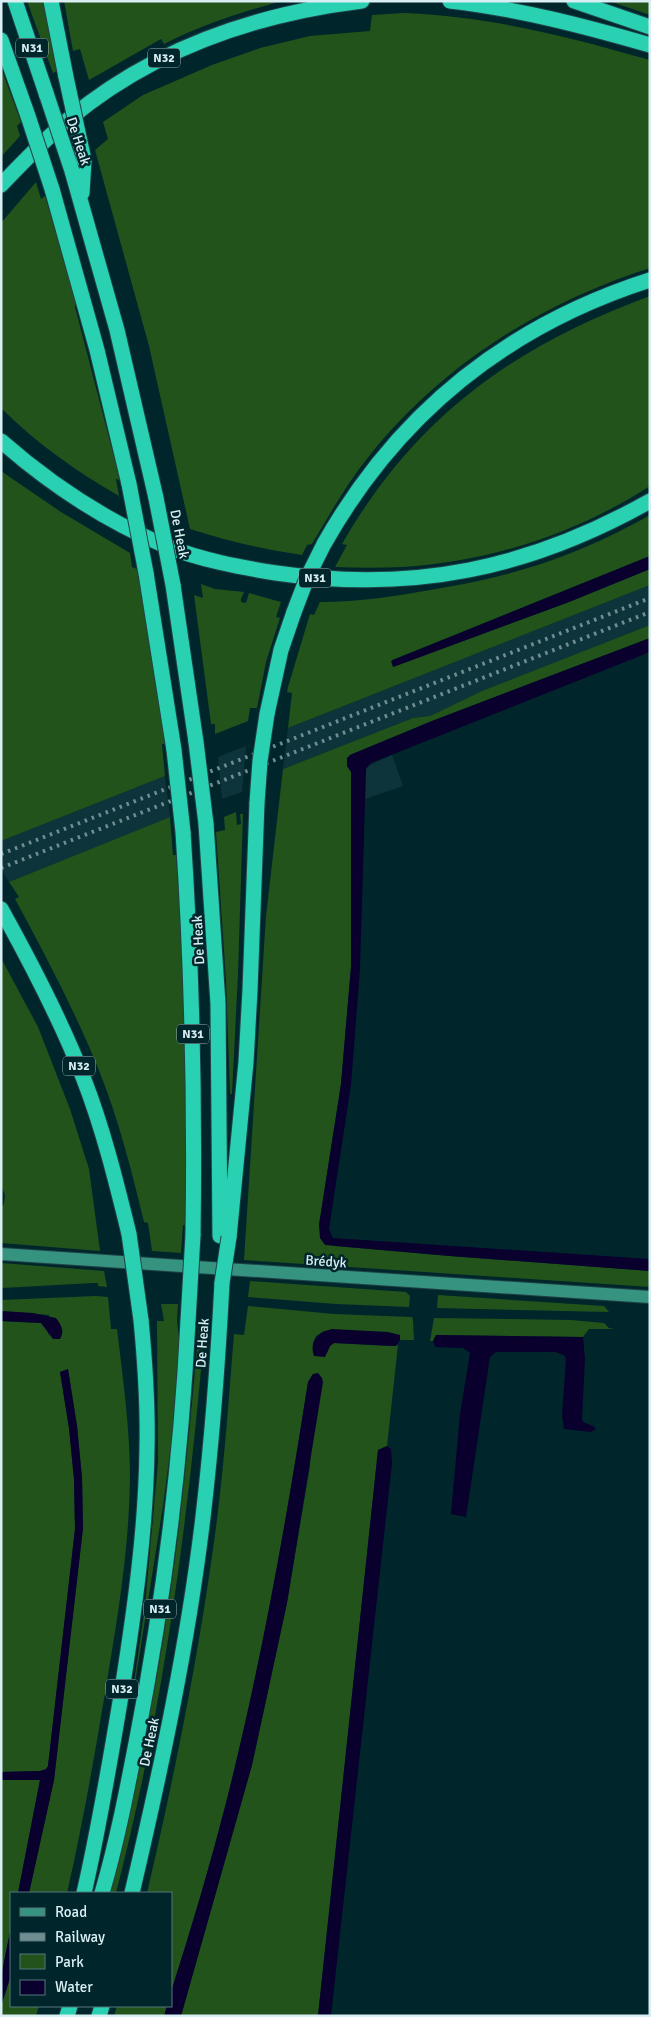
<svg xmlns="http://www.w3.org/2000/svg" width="651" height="2017" viewBox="0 0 651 2017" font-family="Signika,sans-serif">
  <rect width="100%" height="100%" fill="#00262c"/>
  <g fill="#0e343b">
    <path d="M650 585V625L482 691 430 716 413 718 283 769 288 728Z"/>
    <path d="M246 746 242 792 222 799 218 757Z"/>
    <path d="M392 755 403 786 365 799 366 769 368 766Z"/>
    <path d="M165 776 170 817 9 882 1 868V841Z"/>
  </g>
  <g fill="#22531b">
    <path d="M27 1H44L57 71 53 73Z"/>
    <path d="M64 1H282C241 12 202 25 164 44L161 39 89 80 80 49 73 51Z"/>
    <path d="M609 1H650V15Z"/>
    <path d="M405 13C493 17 566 36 650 60V268C541 303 442 365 370 455 347 483 330 514 312 544L307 545 302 555C263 549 227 541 190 529L149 346 95 150 108 139 103 122 143 95 212 65 260 48 310 36 370 31 372 15Z"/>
    <path d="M1 68 21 122 17 126 20 136 1 157Z"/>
    <path d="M36 182 41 199 45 196 77 301 75 307 120 480 116 479 119 496C76 471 36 443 1 408V223Z"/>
    <path d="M650 296V486C578 533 489 562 403 567 380 568 357 568 335 567L347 545 342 544C415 417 514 346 650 296Z"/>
    <path d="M1 471 61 512 130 553 132 567 142 571 165 744H162L165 776 1 841Z"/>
    <path d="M650 515V556L392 660 393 667 569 602 650 569V585L288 728 292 693 287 692 288 687 310 614 314 615 320 602C359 602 397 596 436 589 518 575 577 556 650 515Z"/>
    <path d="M201 584 215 589 244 592 241 599V602L246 603 249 593 281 602 276 617 280 618 266 662 257 708H250L248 721 215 734V724H211L194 595 203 598Z"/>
    <path d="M650 625V638L432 721 350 755 347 766 351 772V967L341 1084 319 1225 335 1246 450 1256 650 1271V1287L244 1260 266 916 283 769 413 718 430 716 482 691Z"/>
    <path d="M236 812 237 825 241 824 240 814H243L238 974 232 1094H230L226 980 216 832 225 830 224 817Z"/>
    <path d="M170 817 173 855H176L187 1011V1225H183L181 1253 152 1251 148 1223 144 1222C132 1172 119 1121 100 1073 76 1013 46 956 15 899L19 897 9 882Z"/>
    <path d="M1 958 38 1027 70 1109 89 1169 100 1251 1 1243V1207L4 1204 5 1195 1 1185Z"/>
    <path d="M1 1263 104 1271 107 1287 98 1286V1283H93L2 1288Z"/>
    <path d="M250 1281 406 1292 410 1296 409 1307 336 1304 248 1297Z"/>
    <path d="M438 1295 604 1306 609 1312 437 1308Z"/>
    <path d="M96 1296 108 1297 111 1329H117C123 1379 130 1429 130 1479 129 1551 117 1622 105 1693 94 1760 82 1827 67 1893H29L54 1780 83 1528 82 1478 77 1426 68 1369 60 1372 69 1428 74 1479 75 1529 48 1766 46 1770 40 1771 1 1772V1321L41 1323 47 1328 49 1336V1315L1 1311V1300Z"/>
    <path d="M161 1304H178L177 1320 180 1348 173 1430 163 1506 133 1696H132L145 1606 158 1462 157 1321H164Z"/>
    <path d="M248 1306 334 1314 412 1317 413 1320 414 1340H400L399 1335 324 1331 316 1336 313 1343 327 1353 330 1346 334 1343 389 1346 398 1345 387 1446 378 1450 318 2016H181L252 1765 287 1603 310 1466 313 1374 308 1382C286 1523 262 1664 226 1803 210 1866 191 1929 171 1992V1893H147C173 1782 196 1669 212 1556 223 1483 228 1408 234 1334L244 1335Z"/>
    <path d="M434 1318 571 1320 604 1323 609 1328 614 1329H589L583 1337 436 1335 433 1341H430Z"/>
    <path d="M199 1324H205C189 1516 164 1707 116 1893H110C130 1810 149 1726 163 1641 180 1536 190 1430 199 1324Z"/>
    <path d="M1 1780H40L18 1893H11V1927L1 1977Z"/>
    <path d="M11 1975V2006H39L36 2016H1V2006Z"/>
    <path d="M117 2006H167L164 2016H114Z"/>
  </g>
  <g fill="#09002e">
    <path d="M650 556V569L569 602 393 667 391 661Z"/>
    <path d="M650 638V652L371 763 366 769 360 969 351 1085 329 1229 333 1238 650 1259V1271L450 1256 325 1245 320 1238 319 1225 341 1084 351 967V772L347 766V758L350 755 432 721Z"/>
    <path d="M1 1311 33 1313 56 1318C61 1325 65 1331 60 1339H53L41 1323 1 1321Z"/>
    <path d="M332 1329 388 1332 400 1335V1340L396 1346 334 1343 330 1346 325 1357 314 1356C309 1341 318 1332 332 1329Z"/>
    <path d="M436 1335 583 1337 585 1359 582 1418 583 1422 593 1426 596 1429 591 1432 564 1429 562 1415 566 1359 564 1355 555 1352H496L490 1357 466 1517 451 1514 460 1414 470 1353 463 1348 435 1347 433 1341Z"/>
    <path d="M68 1369 77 1426 82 1478 83 1528 54 1780 29 1893H18L40 1780H1V1772L40 1771 46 1769 48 1766 75 1529 74 1479 69 1428 60 1372Z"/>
    <path d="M318 1373 322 1378 323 1382 287 1603 252 1765 181 2016H164L167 2006H171V1992C191 1929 210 1866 226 1803 261 1664 286 1523 308 1382L313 1374Z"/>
    <path d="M387 1446 391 1449 392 1463 331 2016H318L378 1450Z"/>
    <path d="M11 1927V1975L1 2006V1977Z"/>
  </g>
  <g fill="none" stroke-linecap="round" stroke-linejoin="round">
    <defs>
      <path id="secondary" d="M1 1254 650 1297"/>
      <g id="highway">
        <path d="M15 1 47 96"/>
        <path d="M51 1 66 77"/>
        <path d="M450 1C519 9 584 26 650 45"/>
        <path d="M574 1 650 27"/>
        <path d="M1 40 28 116"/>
        <path d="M72 171 117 330 156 498"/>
        <path d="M1 185C23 162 45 139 69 119 153 49 256 14 362 1"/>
        <path d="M52 189 97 350 129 484"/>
        <path d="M82 193 84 160"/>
        <path d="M1 441C50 484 106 521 166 546 201 560 239 567 276 573 413 593 529 569 650 501"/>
        <path d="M324 544C398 413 506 326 650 280"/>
        <path d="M146 573 174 750"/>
        <path d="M173 585 196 742"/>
        <path d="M267 714 281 650 294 612"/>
        <path d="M206 824 218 1004 220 1236"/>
        <path d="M183 832C192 967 195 1100 193 1235"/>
        <path d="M1 909C31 963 60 1018 83 1077 103 1128 116 1181 129 1234"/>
        <path d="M229 1237 246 1062 250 990 257 803"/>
        <path d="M84 1893C99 1828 110 1762 121 1696 134 1614 146 1531 147 1448 148 1405 145 1362 141 1320"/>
        <path d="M102 1893C117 1842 127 1790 137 1738 164 1600 181 1461 188 1321"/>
        <path d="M132 1893C161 1769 188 1644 203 1517 212 1440 218 1361 222 1283"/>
        <path d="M67 2016 70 2006"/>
        <path d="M99 2016 102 2006"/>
      </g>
    </defs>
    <use href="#secondary" stroke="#1f4248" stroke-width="14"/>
    <use href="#highway" stroke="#1f4248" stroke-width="17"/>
    <use href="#secondary" stroke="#36937f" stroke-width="12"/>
    <use href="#highway" stroke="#29d0b1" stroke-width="15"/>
    <g stroke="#708d92" stroke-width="4" stroke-dasharray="2.5 5" stroke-linecap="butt">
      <path d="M1 854 650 598"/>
      <path d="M1 868 650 612"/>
    </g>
    <defs>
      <g id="highway-bridge">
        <path d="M66 77 84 160"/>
        <path d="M47 96 72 171"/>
        <path d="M28 116 52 189"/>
        <path d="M129 484 146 573"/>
        <path d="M156 498 173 585"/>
        <path d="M294 612 307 578 324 544"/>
        <path d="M196 742 206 824"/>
        <path d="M174 750 183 832"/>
        <path d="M257 803 260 761 267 714"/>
        <path d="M129 1234 141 1320"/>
        <path d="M222 1283 229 1237"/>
        <path d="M188 1321 193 1235"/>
      </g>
    </defs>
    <use href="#highway-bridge" stroke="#1f4248" stroke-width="17" stroke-linecap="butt"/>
    <use href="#highway-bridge" stroke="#29d0b1" stroke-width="15"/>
  </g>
  <g text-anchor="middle" stroke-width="5" stroke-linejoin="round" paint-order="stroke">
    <g fill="#00262c" stroke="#99b3b7" stroke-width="1">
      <rect x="16" y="38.5" width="32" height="19" rx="4"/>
      <rect x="148" y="48.5" width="32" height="19" rx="4"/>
      <rect x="299" y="568.5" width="32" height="19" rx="4"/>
      <rect x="177" y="1024.5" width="32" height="19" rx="4"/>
      <rect x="63" y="1056.5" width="32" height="19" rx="4"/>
      <rect x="144" y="1599.5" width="32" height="19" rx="4"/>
      <rect x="106" y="1679.5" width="32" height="19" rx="4"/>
    </g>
    <g font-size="12" font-weight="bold" fill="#daeff3">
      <text x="32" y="52">N31</text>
      <text x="164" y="62">N32</text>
      <text x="315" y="582">N31</text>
      <text x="193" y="1038">N31</text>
      <text x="79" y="1070">N32</text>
      <text x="160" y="1613">N31</text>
      <text x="122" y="1693">N32</text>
    </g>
    <g font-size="14" fill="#daeff3" stroke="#00262c">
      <text transform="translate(79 141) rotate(72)" y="5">De Heak</text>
      <text transform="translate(180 534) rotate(79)" y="5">De Heak</text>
      <text transform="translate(198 940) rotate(-93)" y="5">De Heak</text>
      <text transform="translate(326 1261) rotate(4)" y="5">Brédyk</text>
      <text transform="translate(202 1343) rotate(-86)" y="5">De Heak</text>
      <text transform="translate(149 1742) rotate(-78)" y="5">De Heak</text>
    </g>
  </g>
  <rect width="651" height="2017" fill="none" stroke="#daeff3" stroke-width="5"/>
  <rect x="10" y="1892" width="162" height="115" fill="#00262c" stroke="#57767c"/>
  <rect x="20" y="1908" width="25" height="8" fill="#36937f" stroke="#57767c"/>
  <text x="55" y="1917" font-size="15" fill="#daeff3">Road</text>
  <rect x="20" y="1933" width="25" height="8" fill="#708d92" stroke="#57767c"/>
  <text x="55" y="1942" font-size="15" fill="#daeff3">Railway</text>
  <rect x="20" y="1954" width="25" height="15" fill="#22531b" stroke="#57767c"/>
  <text x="55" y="1967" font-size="15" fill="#daeff3">Park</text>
  <rect x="20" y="1980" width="25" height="15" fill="#09002e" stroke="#57767c"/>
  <text x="55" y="1992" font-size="15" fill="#daeff3">Water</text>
</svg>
